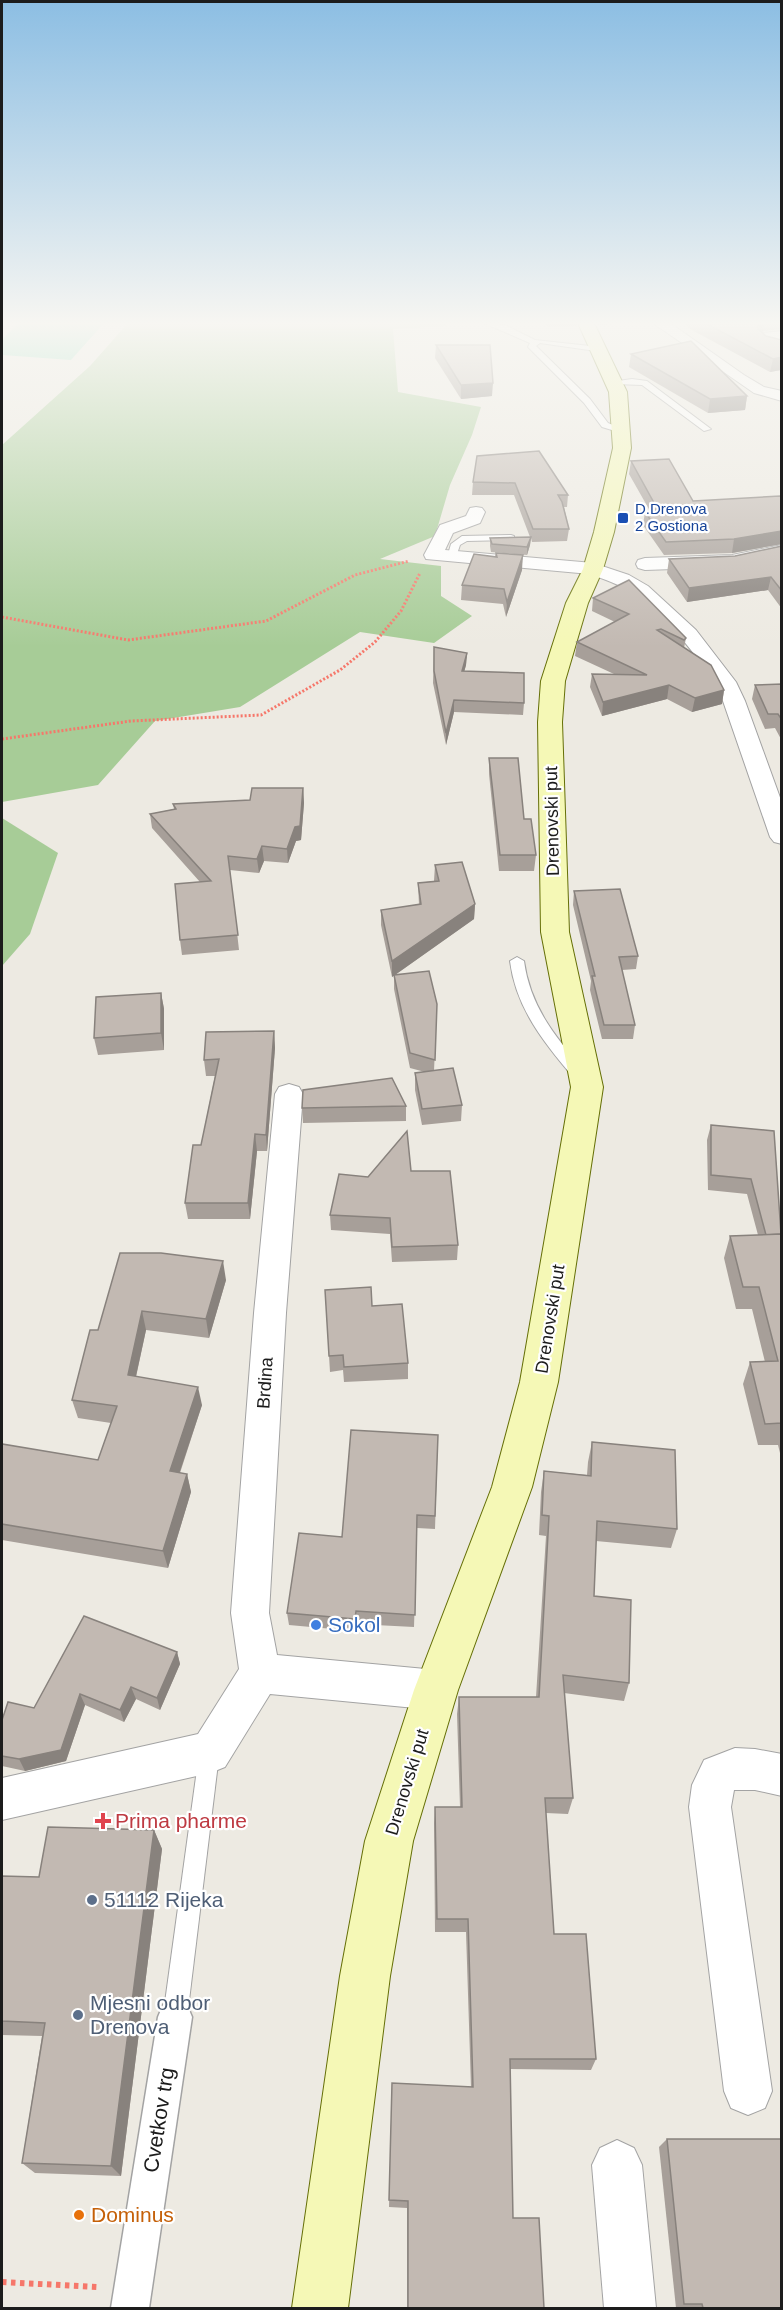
<svg xmlns="http://www.w3.org/2000/svg" width="783" height="2310" viewBox="0 0 783 2310" font-family="Helvetica,sans-serif">
  <rect width="100%" height="100%" fill="#edeae2"/>
  <g fill="#a7cc97">
    <path d="M128 323H444L446 326 393 329 398 392 481 407 472 435 450 485 435 536 380 559 441 566V596L472 616 434 643 360 632 240 707 155 721 98 785 2 802V445L90 366Z"/>
    <path d="M2 818 58 853 30 934 2 966Z"/>
  </g>
  <path fill="#81dcb8" d="M18 323H104L71 360 2 355V340Z"/>
  <g fill="none" stroke-linecap="round" stroke-linejoin="round">
    <defs>
      <g id="service">
        <path d="M484 323 505 325 535 340 599 347 596 351 540 343 536 346 590 399 608 423 625 430V434L602 427 584 403 528 347 530 343Z"/>
        <path d="M632 379 647 381 711 429 704 431 642 385 615 384 611 382Z"/>
        <path d="M511 535 514 536V540L467 541 460 545 455 560 447 558 451 544 462 536Z"/>
        <path d="M517 957 524 961C530 1006 555 1037 584 1070L586 1074 584 1078H574C544 1043 516 1008 510 961Z"/>
        <path d="M209 1745 216 1748 219 1755 187 2017 183 2025 175 2029 167 2025 163 2017 199 1755 202 1748Z"/>
      </g>
      <path id="pedestrian" d="M175 2000 187 2005 192 2017 149 2308H111L158 2017 163 2005Z"/>
      <g id="minor">
        <path d="M653 323H670L744 375 764 387 782 391V401L754 393Z"/>
        <path d="M782 331V339L773 340 782 343V352L764 347 757 340 763 333Z"/>
        <path d="M476 507 482 508 485 512 480 523 453 533 445 550 593 563 629 575 648 586 696 630 736 682 745 701 782 803V844L774 842 770 837 723 701C706 663 668 618 633 594 620 584 605 580 590 574L426 559 424 555 440 525 466 516 470 508Z"/>
        <path d="M782 545V556L732 567 645 570 638 568 636 564 638 560 645 558 732 555Z"/>
        <path d="M289 1084 299 1087 303 1094 286 1313 269 1613 277 1655 436 1670 450 1676 456 1690 450 1704 436 1710 270 1694 225 1767 210 1773 2 1820V1778L198 1734 239 1669 231 1613 254 1313 275 1094 279 1087Z"/>
        <path d="M735 1748 755 1749 782 1754V1796L755 1790H734L731 1807 772 2091 765 2108 748 2115 731 2108 724 2091 689 1807 692 1785 704 1760Z"/>
        <path d="M617 2140 634 2148 642 2165 656 2308H604L592 2165 600 2148Z"/>
      </g>
      <path id="secondary" d="M578 323H594L627 392 631 448 614 532 603 569 588 603 565 681 562 722 569 932 603 1087 558 1382 532 1487 458 1690 413 1841 390 1976 348 2308H292L340 1976 365 1841 414 1690 492 1487 520 1382 571 1087 541 932 538 722 541 681 566 603 583 569 594 532 613 448 609 392Z"/>
    </defs>
    <use href="#service" stroke="#a3a3a3" stroke-width="2"/>
    <use href="#pedestrian" stroke="#a3a3a3" stroke-width="3"/>
    <use href="#minor" stroke="#a3a3a3" stroke-width="2"/>
    <use href="#secondary" stroke="#656f07" stroke-width="2"/>
    <g stroke="#f6776a" stroke-width="3" stroke-dasharray="2 2" stroke-linecap="butt">
      <path d="M2 617 128 640 266 621 355 575 409 561"/>
      <path d="M2 739 131 721 261 715 340 670 375 642 401 611 420 573"/>
    </g>
    <path stroke="#f6776a" stroke-width="6" stroke-dasharray="4.5 4.5" stroke-linecap="butt" d="M2 2282 97 2287"/>
    <use href="#service" fill="#fff" fill-rule="evenodd"/>
    <use href="#pedestrian" fill="#fff" fill-rule="evenodd"/>
    <use href="#minor" fill="#fff" fill-rule="evenodd"/>
    <use href="#secondary" fill="#f5f8b6" fill-rule="evenodd"/>
  </g>
  <g fill="#a79f99">
    <path d="M546 323H577V326L548 327Z"/>
    <path d="M596 323H617L616 324 598 325Z"/>
    <path d="M683 323H782V329L763 331 761 332 766 336 782 340V371L781 370 770 372 690 329Z"/>
    <path d="M436 345 492 396 461 399 435 358Z"/>
    <path d="M631 354 747 396 745 410 708 413 629 367Z"/>
    <path d="M477 456 568 495 567 507H564L569 529 567 541 532 542 531 538 530 545 527 555 491 552 490 546V538L530 537 514 495H472L473 482Z"/>
    <path d="M631 461 693 501 782 498V544L732 553 664 555 643 525 645 512 650 511 629 474Z"/>
    <path d="M782 546V609L768 590 687 602 667 573 669 559 735 556Z"/>
    <path d="M496 553 522 570 506 617 503 604 461 600 462 585 495 556Z"/>
    <path d="M593 598 686 638 684 648 724 690 722 704 692 712 667 699 602 716 590 687 592 674H614L575 656 577 642 615 622 592 611Z"/>
    <path d="M434 647 467 653 466 665 464 672 524 703 523 715 454 712 446 745 433 683Z"/>
    <path d="M782 684V741L775 728 765 729 752 699 755 685Z"/>
    <path d="M489 758 524 819 536 855 534 871H499L489 774Z"/>
    <path d="M303 788 304 803 301 840 296 841 288 863 264 861 259 873 230 870 239 950 182 955 180 940 200 882 152 828 150 814 174 809 173 804 250 800Z"/>
    <path d="M435 865 475 904 474 919 395 975 437 1004 434 1071 462 1105 461 1121 422 1125 415 1090V1073L425 1072 410 1068 394 989V975L392 977 381 925V910L419 905 418 883 434 881Z"/>
    <path d="M574 891 638 956 636 969 622 970 635 1025 633 1039H602L590 990 591 981 573 905Z"/>
    <path d="M161 993 164 1009V1050L98 1055 94 1038Z"/>
    <path d="M274 1031 275 1048 267 1151H257L250 1219H188L185 1203 201 1145 215 1076H206L204 1060Z"/>
    <path d="M406 1106V1121L303 1123 302 1108Z"/>
    <path d="M711 1125 774 1131 781 1234H782V1461L778 1445H758L743 1384 750 1362H765L752 1309H736L724 1258 730 1236 758 1235 747 1194 708 1190 707 1140Z"/>
    <path d="M411 1171 458 1245 457 1260 392 1262 390 1234 331 1230 330 1215 368 1177Z"/>
    <path d="M161 1253 226 1280 209 1338 146 1330 136 1377 202 1405 180 1473 187 1474 191 1492 168 1568 2 1540V1444L98 1460 111 1423 78 1418 72 1400 98 1330Z"/>
    <path d="M325 1290 372 1306 408 1363V1379L344 1382 343 1370 330 1372Z"/>
    <path d="M438 1435 435 1529 417 1528 414 1627 356 1624 355 1631 289 1625 287 1613 342 1537Z"/>
    <path d="M592 1442 677 1529 671 1548 596 1541 594 1596 629 1683 624 1701 564 1693 573 1798 568 1814 546 1813 554 1934 596 2059 591 2070 510 2069 513 2218 544 2308H407V2208L389 2207 392 2083 471 2087 466 1932H435L434 1823 435 1807H460L457 1714 459 1697H536L546 1536 539 1535 541 1492 544 1471 587 1475 588 1462Z"/>
    <path d="M177 1652 180 1664 160 1710 136 1699 124 1722 85 1705 66 1761 25 1771 2 1766V1720Z"/>
    <path d="M154 1830 162 1849 121 2176 35 2173 22 2163 42 2036 2 2035V1876L39 1877Z"/>
    <path d="M667 2139 782 2308H676L659 2147Z"/>
  </g>
  <g fill="#88827d">
    <path d="M760 323H764L763 331 755 339 758 326Z"/>
    <path d="M782 357 781 370 770 372 773 359Z"/>
    <path d="M493 383 492 396 461 399V385Z"/>
    <path d="M747 396 745 410 708 413 710 399Z"/>
    <path d="M782 531V544L732 553 734 539Z"/>
    <path d="M531 537 530 545 527 555V547Z"/>
    <path d="M523 555 522 570 506 617 507 602Z"/>
    <path d="M771 577 768 590 687 602 689 588Z"/>
    <path d="M467 653 466 665 461 683 462 671Z"/>
    <path d="M669 685 667 699 602 716 603 702Z"/>
    <path d="M724 690 722 704 692 712 695 698Z"/>
    <path d="M454 700V712L446 745V733Z"/>
    <path d="M303 788 304 803 301 840 296 841 288 863 287 849Z"/>
    <path d="M262 846 264 861 259 873 257 859Z"/>
    <path d="M475 904 474 919 392 977V961Z"/>
    <path d="M161 993 164 1009V1050L161 1033Z"/>
    <path d="M274 1031 275 1048 267 1151 266 1135Z"/>
    <path d="M255 1134 257 1151 250 1219 248 1203Z"/>
    <path d="M223 1261 226 1280 209 1338 206 1319Z"/>
    <path d="M142 1311 146 1330 132 1394 128 1375Z"/>
    <path d="M198 1387 202 1405 174 1489 170 1471Z"/>
    <path d="M187 1474 191 1492 168 1568 163 1551Z"/>
    <path d="M177 1652 180 1664 160 1710 157 1698Z"/>
    <path d="M131 1687 136 1699 124 1722 120 1710Z"/>
    <path d="M80 1694 85 1705 66 1761 25 1771 19 1759Z"/>
    <path d="M154 1830 162 1849 121 2176 111 2166Z"/>
  </g>
  <g fill="#c2b9b2" stroke="#88827d" stroke-width="1.5">
    <path d="M705 323H760L758 326V329L766 336 782 340V357L773 359Z"/>
    <path d="M691 341 747 396 710 399 631 354Z"/>
    <path d="M436 345H490L493 383 461 385Z"/>
    <path d="M539 451 568 495H558L562 502 569 529H533L515 483 473 482 477 456Z"/>
    <path d="M669 459 693 501 780 496 782 498V531L734 539 666 542 645 512 658 510 631 461Z"/>
    <path d="M531 537 527 547 492 544 490 538Z"/>
    <path d="M782 546V591L771 577 689 588 669 559 735 556Z"/>
    <path d="M496 553 523 555 507 602 504 589 462 585 474 554 497 557Z"/>
    <path d="M629 580 686 638 684 640 661 629 657 630 711 665 724 690 695 698 669 685 603 702 592 674 647 675 577 642 629 614 593 598Z"/>
    <path d="M434 647 467 653 462 671 524 673V703L454 700 446 733 434 671Z"/>
    <path d="M782 684V720L778 714H768L755 685Z"/>
    <path d="M489 758H518L524 819H531L536 855H500Z"/>
    <path d="M252 788H303L300 826 295 827 287 849 262 846 257 859 228 856 238 935 180 940 175 884 211 881 150 814 176 809 173 804 250 800Z"/>
    <path d="M462 862 475 904 392 961 381 910 421 904 418 883 439 881 435 865Z"/>
    <path d="M620 889 638 956 619 957 635 1025H604L592 976H595L574 891Z"/>
    <path d="M429 971 437 1004 435 1060 410 1053 394 975Z"/>
    <path d="M161 993V1033L94 1038 96 997Z"/>
    <path d="M274 1031 266 1135 255 1134 248 1203H185L193 1145H201L219 1059 204 1060 206 1032Z"/>
    <path d="M453 1068 462 1105 422 1109 415 1073Z"/>
    <path d="M392 1078 406 1106 302 1108 303 1090Z"/>
    <path d="M711 1125 774 1131 781 1234 766 1235 751 1179 711 1175Z"/>
    <path d="M407 1131 411 1171H450L458 1245 392 1247 390 1218 330 1215 339 1174 368 1177Z"/>
    <path d="M782 1234V1423L765 1424 750 1362 778 1361 759 1287H743L730 1236Z"/>
    <path d="M120 1253H161L223 1261 206 1319 142 1311 128 1375 198 1387 170 1471 187 1474 163 1551 2 1524V1444L98 1460 117 1406 72 1400 90 1330H98Z"/>
    <path d="M371 1287 372 1306 402 1304 408 1363 344 1367 343 1355 329 1356 325 1290Z"/>
    <path d="M351 1430 438 1435 435 1516 417 1515 415 1615 356 1611 355 1619 287 1613 299 1533 342 1537Z"/>
    <path d="M592 1442 675 1450 677 1529 597 1521 594 1596 631 1600 629 1683 563 1675 573 1798H545L554 1934H586L596 2059H510L513 2218H539L544 2308H408V2201L389 2200 392 2083 473 2087 468 1919H437L435 1807H462L459 1697H539L549 1516 542 1515 544 1471 591 1476Z"/>
    <path d="M84 1616 177 1652 157 1698 131 1687 120 1710 80 1694 61 1750 19 1759 2 1756V1720L8 1702 34 1708Z"/>
    <path d="M48 1827 154 1830 111 2166 22 2163 45 2023 2 2021V1876L39 1877Z"/>
    <path d="M667 2139H782V2308H703L702 2304H684Z"/>
  </g>
  <linearGradient id="sky" x2="0" y2="1"><stop stop-color="#8cbee3"/><stop offset="0.5" stop-color="#f7f6f2"/><stop offset="1" stop-color="#f7f6f2" stop-opacity="0"/></linearGradient>
  <rect width="783" height="647" fill="url(#sky)"/>
  <rect fill="#1a4fb4" stroke="#fff" stroke-width="2" x="617" y="512" width="12" height="12" rx="3"/>
  <circle fill="#3f7fe0" stroke="#fff" stroke-width="2" cx="316" cy="1625" r="6"/>
  <path fill="#e0444e" stroke="#fff" stroke-width="2" d="M100 1812h6v6h6v6h-6v6h-6v-6h-6v-6h6z"/>
  <g fill="#5c6f8a" stroke="#fff" stroke-width="2">
    <circle cx="92" cy="1900" r="6"/>
    <circle cx="78" cy="2015" r="6"/>
  </g>
  <circle fill="#e8710a" stroke="#fff" stroke-width="2" cx="79" cy="2215" r="6"/>
  <g text-anchor="middle" stroke-width="4.5" stroke-linejoin="round" paint-order="stroke">
    <g font-size="15" fill="#164399" stroke="#fff" text-anchor="start">
      <text x="635" y="514">D.Drenova<tspan x="635" dy="17">2 Gostiona</tspan></text>
    </g>
    <g font-size="18" fill="#1c1c1c" stroke="#fff">
      <text transform="translate(552 821) rotate(-91)" y="6">Drenovski put</text>
      <text transform="translate(550 1319) rotate(-81)" y="6">Drenovski put</text>
      <text transform="translate(265 1383) rotate(-86)" y="6">Brdina</text>
      <text transform="translate(407 1782) rotate(-73)" y="6">Drenovski put</text>
    </g>
    <g font-size="21" fill="#366cbe" stroke="#fff" text-anchor="start">
      <text x="328" y="1632">Sokol</text>
    </g>
    <g font-size="21" fill="#be3a42" stroke="#fff" text-anchor="start">
      <text x="115" y="1828">Prima pharme</text>
    </g>
    <g font-size="21" fill="#4e5e75" stroke="#fff" text-anchor="start">
      <text x="104" y="1907">51112 Rijeka</text>
      <text x="90" y="2010">Mjesni odbor<tspan x="90" dy="24">Drenova</tspan></text>
    </g>
    <g font-size="21" fill="#1c1c1c" stroke="#fff">
      <text transform="translate(159 2120) rotate(-81)" y="7">Cvetkov trg</text>
    </g>
    <g font-size="21" fill="#c56008" stroke="#fff" text-anchor="start">
      <text x="91" y="2222">Dominus</text>
    </g>
  </g>
  <rect width="783" height="2310" fill="none" stroke="#1c1c1c" stroke-width="6"/>
</svg>
